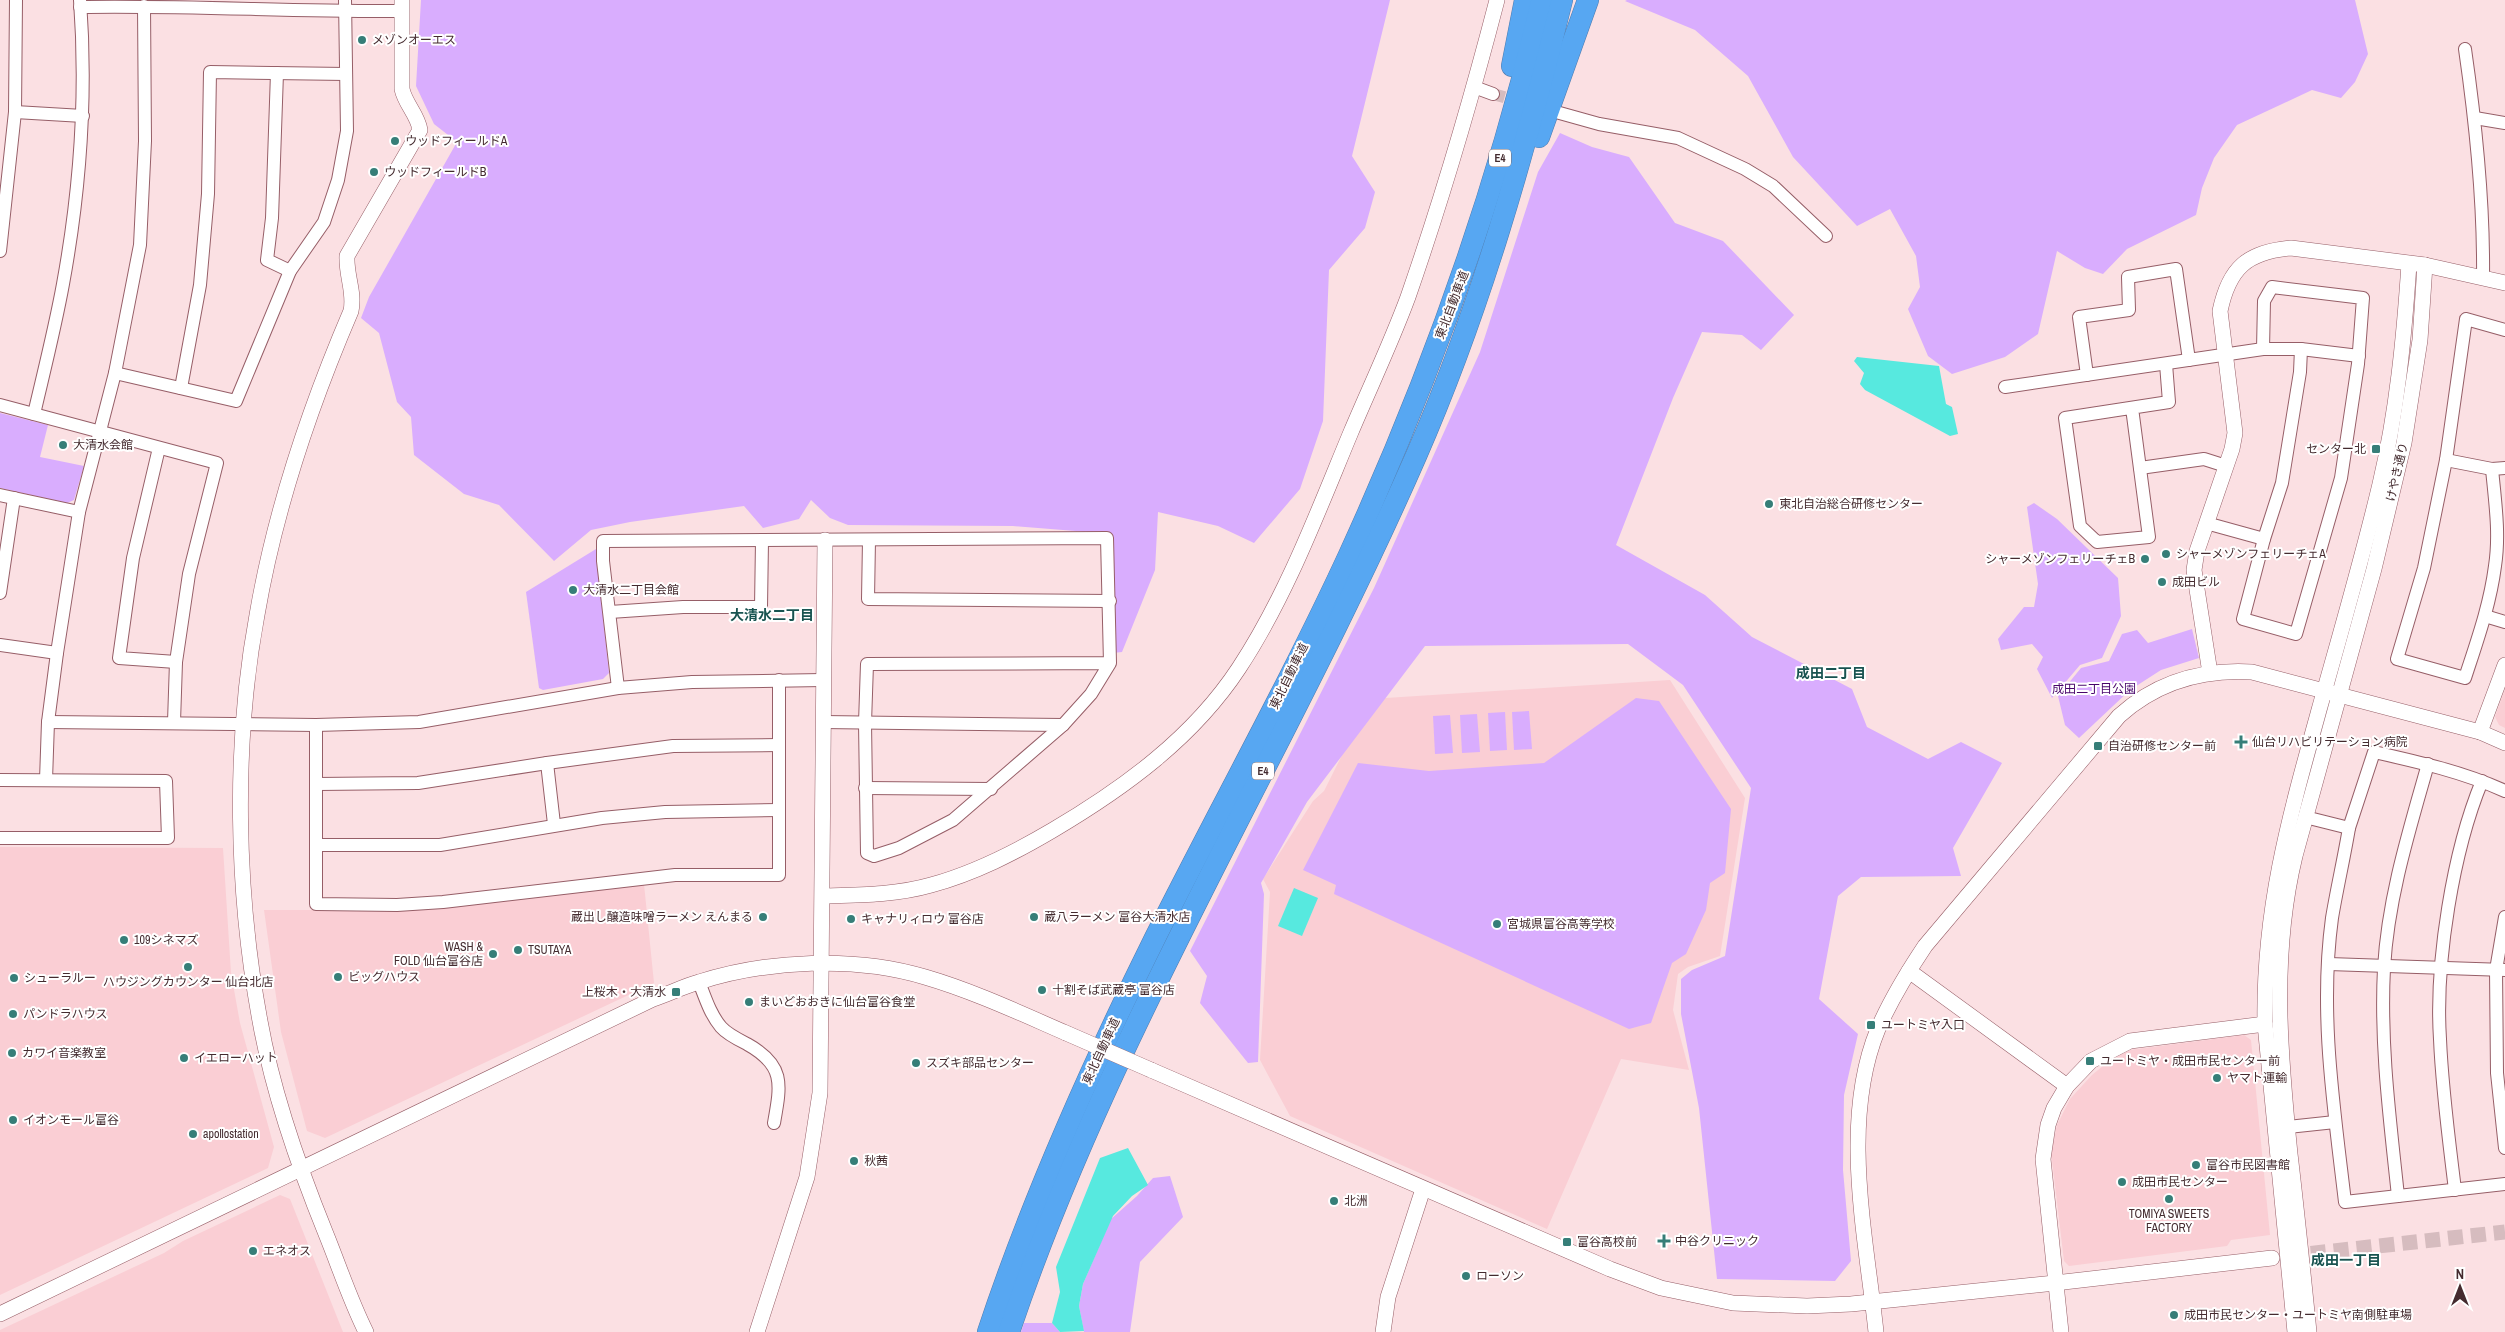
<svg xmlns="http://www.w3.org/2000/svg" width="2505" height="1332" viewBox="0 0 2505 1332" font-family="'Archivo Narrow','Noto Sans JP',sans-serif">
  <rect width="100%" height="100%" fill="#fbe0e3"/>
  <g fill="#faced4">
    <path d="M1670 680 1745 798 1720 956 1688 967 1678 974 1673 1010 1689 1070 1621 1059 1547 1229 1290 1116 1260 1060 1270 892 1263 879 1313 801 1324 791 1370 699Z"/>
    <path d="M2505 689V728L2499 725 2495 717Z"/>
    <path d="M0 847 223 848 231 973 240 1023 274 1147 268 1168 0 1295Z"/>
    <path d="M644 884 654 983 325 1138 307 1131 281 1032 264 910H425Z"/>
    <path d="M2244 1035 2251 1040 2270 1235 2231 1240 2227 1246 2069 1266 2064 1261 2051 1152 2057 1125 2070 1099 2092 1075 2109 1061 2130 1050Z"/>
    <path d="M280 1195 290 1199 343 1332H0V1330L164 1253 183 1241Z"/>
  </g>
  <g fill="#d9adfe">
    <path d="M421 0H1390L1352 156 1375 192 1365 228 1329 270 1323 421 1300 489 1254 543 1218 526 1158 512 1155 570 1122 652 1113 653V534L1013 526 848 525 830 518 811 500 799 519 763 528 744 506 630 522 591 530 554 561 499 505 464 494 414 455 411 417 397 402 379 333 361 318 369 297 457 142 434 124 416 86Z"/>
    <path d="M1627 0H2355L2368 54 2355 82 2341 98 2312 90 2237 125 2214 158 2202 188 2196 215 2127 249 2103 274 2085 268 2057 251 2038 334 2005 357 1952 374 1928 356 1908 309 1920 287 1916 256 1890 209 1857 226 1793 157 1748 76 1695 30 1625 1Z"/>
    <path d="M1560 133 1592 147 1629 157 1675 223 1723 241 1794 315 1761 350 1742 335 1702 332 1673 398 1616 545 1705 595 1752 637 1852 689 1867 727 1928 759 1961 742 2002 763 1953 848 1961 876 1861 877 1838 896 1819 999 1858 1034 1844 1095 1843 1170 1851 1261 1835 1281 1717 1279 1699 1108 1681 1014V979L1692 970 1725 956 1751 788 1683 685 1628 644 1425 646 1307 802 1261 883 1264 894 1258 1062 1248 1063 1200 1003 1207 976 1190 951 1374 588 1480 352 1538 172Z"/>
    <path d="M0 413 48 425 40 457 84 466 74 500 67 503 0 488Z"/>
    <path d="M2034 503 2057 519 2118 578 2121 616 2102 658 2080 665 2052 698 2037 669 2043 657 2032 644 2001 650 1998 639 2024 607H2034L2038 584 2027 507Z"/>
    <path d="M596 549 609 673 603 679 543 690 539 688 526 592Z"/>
    <path d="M2192 629 2199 658 2161 670 2130 690 2079 738 2065 725 2058 696 2081 668 2109 661 2122 634 2137 630 2148 643Z"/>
    <path d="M1636 698 1659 701 1731 809 1725 873 1710 883 1706 910 1686 954 1672 963 1651 1023 1629 1029 1334 894 1336 885 1303 870 1358 763 1429 771 1544 763Z"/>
    <path d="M1529 711 1532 749 1514 750 1512 712Z"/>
    <path d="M1505 712 1507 750 1490 751 1488 713Z"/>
    <path d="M1477 714 1480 752 1462 753 1460 715Z"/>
    <path d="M1450 715 1453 753 1435 754 1433 716Z"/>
    <path d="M1170 1176 1183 1217 1140 1262 1130 1332H1084L1079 1306 1083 1284 1111 1219 1137 1196 1153 1178Z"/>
    <path d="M1024 1323H1052L1060 1332H1021Z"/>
  </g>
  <g fill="#57e9df">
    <path d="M1857 357 1939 366 1946 404 1952 407 1958 434 1950 436 1865 390 1860 384 1864 373 1854 361Z"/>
    <path d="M1294 888 1318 898 1302 936 1278 926Z"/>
    <path d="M1128 1148 1148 1185 1132 1196 1113 1216 1083 1284 1079 1306 1084 1331 1060 1332 1052 1323 1060 1292 1056 1267 1100 1158Z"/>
  </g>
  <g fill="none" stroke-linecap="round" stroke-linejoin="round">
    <path stroke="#d6bcbf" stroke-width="12" stroke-dasharray="12 6" stroke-linecap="butt" d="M1493 94 1522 102"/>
    <path stroke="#d6bcbf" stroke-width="15" stroke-dasharray="15 8" stroke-linecap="butt" d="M2288 1256 2505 1232"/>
    <defs>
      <g id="minor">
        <path d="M80 7C188 5 295 12 402 11"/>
        <path d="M2465 49C2476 125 2484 201 2483 278"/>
        <path d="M277 73 272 218 267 260 290 271"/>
        <path d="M1474 87 1493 94"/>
        <path d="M15 112 83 116"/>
        <path d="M1556 112 1599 124 1678 138 1745 169 1773 186 1826 236"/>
        <path d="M2475 118 2505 123"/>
        <path d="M0 251 15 112 16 0"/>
        <path d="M2301 349 2359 356"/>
        <path d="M115 373 236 401 290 271 324 222 338 180 347 131 345 0"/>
        <path d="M2087 375 2079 317 2129 310 2128 277 2176 269 2189 360"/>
        <path d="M2005 387 2263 349 2264 301 2272 287 2363 298 2358 364 2341 478 2296 634 2243 619 2264 539 2282 483 2300 372 2301 349H2263"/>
        <path d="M181 388 200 285 208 194 210 72 346 74"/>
        <path d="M0 405 217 463 189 574 176 662 174 722"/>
        <path d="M2132 408 2149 537 2097 542 2080 526 2065 418 2169 402 2166 364"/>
        <path d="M34 414C44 371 55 328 63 284 80 191 87 94 80 0"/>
        <path d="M159 448 133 558 119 658 176 662"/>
        <path d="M2446 460 2492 469 2505 468"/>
        <path d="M2140 468 2204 459 2226 466"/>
        <path d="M2492 469C2495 501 2500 534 2495 566 2490 605 2477 641 2465 678L2397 659 2424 568 2446 460 2466 319 2505 330"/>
        <path d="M0 495 79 512"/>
        <path d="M2206 523 2264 539"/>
        <path d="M869 540 868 599 1110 601"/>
        <path d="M0 593 14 498"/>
        <path d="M610 612 683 607H761L762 541"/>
        <path d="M2485 616 2505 622"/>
        <path d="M0 645 57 653"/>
        <path d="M618 688 603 561V541L1107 538 1110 663 1091 694 1063 725 953 820 899 848 874 856 867 853 865 723 867 664 1110 663"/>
        <path d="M48 722 316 725 419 722 618 688 692 682 823 680"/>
        <path d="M823 722 1063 725"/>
        <path d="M316 725V904L397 905 443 902 675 875H779V680"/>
        <path d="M547 763 554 824"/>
        <path d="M0 780 166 781 168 838H0"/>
        <path d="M46 780 48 722 57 653 79 512 115 373 140 245 145 141 144 6"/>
        <path d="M317 784 418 783 547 763 673 746 779 745"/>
        <path d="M865 788 991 789"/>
        <path d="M2305 817 2349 828C2344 858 2337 888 2332 918 2319 1013 2334 1108 2345 1202L2505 1184"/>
        <path d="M2349 828 2374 752C2419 762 2463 772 2505 791"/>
        <path d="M317 845H440L602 818 665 812 778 810"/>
        <path d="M2505 917 2496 970 2497 1073 2505 1148"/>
        <path d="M2329 964 2505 970"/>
        <path d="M699 982C705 997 710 1014 721 1027 727 1034 739 1040 747 1044 785 1065 781 1084 774 1123"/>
        <path d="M2288 1127 2335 1122"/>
        <path d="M2455 1190C2449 1140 2442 1089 2440 1039 2435 962 2453 851 2482 781"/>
        <path d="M2398 1196C2390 1120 2380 1045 2384 968 2388 898 2409 831 2428 764"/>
      </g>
      <g id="tertiary">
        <path d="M2210 673 2194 570 2197 551 2232 449 2235 433 2220 311C2229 268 2247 252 2291 248L2425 265 2505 283"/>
        <path d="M2480 732 2505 665"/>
        <path d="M823 896C859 895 896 895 931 885 975 873 1014 853 1053 830 1124 788 1193 738 1239 668 1287 595 1318 511 1351 432 1370 387 1391 343 1408 297 1442 199 1471 100 1497 0"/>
        <path d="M1909 971 2067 1086"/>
        <path d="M1151 1070 1610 1269 1661 1288 1733 1303 1807 1306 1851 1304 2055 1283 2272 1258"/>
        <path d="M0 1314 653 999C669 994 684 986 699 982 767 960 856 956 925 977 973 991 1020 1013 1066 1033"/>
        <path d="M366 1332C350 1300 339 1266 326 1234 298 1165 273 1094 260 1021 236 892 233 744 257 615 275 510 309 409 351 311 355 292 346 276 347 256L420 130C418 115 405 104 402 89V0"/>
        <path d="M757 1332 807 1177 820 1093 825 540"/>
        <path d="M1383 1332 1388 1297 1423 1189"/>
        <path d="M1876 1332C1866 1236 1840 1121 1878 1029 1891 999 1907 973 1925 946L2119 716C2157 682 2202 669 2252 672L2480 732 2505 743"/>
        <path d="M2061 1332 2043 1159 2048 1125 2054 1108 2067 1086 2091 1061 2130 1041 2265 1024"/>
        <path d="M2295 1332 2265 1024C2263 910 2289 818 2319 710 2340 635 2362 560 2380 484 2397 412 2404 338 2409 264"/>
        <path d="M2309 1332C2303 1273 2297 1213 2290 1154 2280 1054 2271 955 2295 856L2374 569 2404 443 2420 340 2425 265"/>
      </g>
      <g id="motorway">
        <path d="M1512 66 1525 0"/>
        <path d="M1539 137 1588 0"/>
        <path d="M988 1332C1033 1196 1092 1065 1155 938 1219 810 1289 685 1349 555 1431 376 1497 191 1542 0"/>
        <path d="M1009 1332C1112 1026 1287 751 1416 456 1480 310 1524 155 1562 0"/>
      </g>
    </defs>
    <use href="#minor" stroke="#965e67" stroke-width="14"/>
    <use href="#tertiary" stroke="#965e67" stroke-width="16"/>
    <use href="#motorway" stroke="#507cae" stroke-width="22"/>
    <use href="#minor" stroke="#fff" stroke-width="12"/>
    <use href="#tertiary" stroke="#fff" stroke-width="15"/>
    <use href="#motorway" stroke="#57a7f2" stroke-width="21"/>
    <defs>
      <path id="tertiary-bridge" d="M1066 1033 1151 1070"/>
    </defs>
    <use href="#tertiary-bridge" stroke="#965e67" stroke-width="16" stroke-linecap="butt"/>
    <use href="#tertiary-bridge" stroke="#fff" stroke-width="15"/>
  </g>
  <g fill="#367e78" stroke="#fff" stroke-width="2">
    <circle cx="362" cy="40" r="5"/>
    <circle cx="395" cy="141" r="5"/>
    <circle cx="374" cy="172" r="5"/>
    <circle cx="63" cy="445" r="5"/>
    <rect x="2371" y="444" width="10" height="10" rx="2.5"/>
    <circle cx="1769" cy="504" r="5"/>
    <circle cx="2166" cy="554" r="5"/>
    <circle cx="2145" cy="559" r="5"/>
    <circle cx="2162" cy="582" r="5"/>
    <circle cx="573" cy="590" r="5"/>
    <path d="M2238.5 734.5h5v5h5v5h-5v5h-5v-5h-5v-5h5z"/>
    <rect x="2093" y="741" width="10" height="10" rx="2.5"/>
    <circle cx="763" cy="917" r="5"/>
    <circle cx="1034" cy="917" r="5"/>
    <circle cx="851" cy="919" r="5"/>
    <circle cx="1497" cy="924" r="5"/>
    <circle cx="124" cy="940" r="5"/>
    <circle cx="518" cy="950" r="5"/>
    <circle cx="493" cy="954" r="5"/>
    <circle cx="188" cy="967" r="5"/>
    <circle cx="338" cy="977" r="5"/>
    <circle cx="14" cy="978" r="5"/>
    <circle cx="1042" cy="990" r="5"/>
    <rect x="671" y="987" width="10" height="10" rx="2.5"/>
    <circle cx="749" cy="1002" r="5"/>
    <circle cx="13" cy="1014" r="5"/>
    <rect x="1866" y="1020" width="10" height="10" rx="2.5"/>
    <circle cx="12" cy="1053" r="5"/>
    <circle cx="184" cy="1058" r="5"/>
    <rect x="2085" y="1056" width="10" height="10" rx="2.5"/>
    <circle cx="916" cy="1063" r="5"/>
    <circle cx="2217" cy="1078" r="5"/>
    <circle cx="13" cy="1120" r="5"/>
    <circle cx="193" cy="1134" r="5"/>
    <circle cx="854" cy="1161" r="5"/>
    <circle cx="2196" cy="1165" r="5"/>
    <circle cx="2122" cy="1182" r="5"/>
    <circle cx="2169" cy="1199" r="5"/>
    <circle cx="1334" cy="1201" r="5"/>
    <path d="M1661.5 1233.5h5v5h5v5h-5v5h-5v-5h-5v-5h5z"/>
    <rect x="1562" y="1237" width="10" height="10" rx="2.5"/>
    <circle cx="253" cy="1251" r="5"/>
    <circle cx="1466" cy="1276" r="5"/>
    <circle cx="2174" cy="1315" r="5"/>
  </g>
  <g text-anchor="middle" stroke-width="4" stroke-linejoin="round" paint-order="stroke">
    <g fill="#fff" stroke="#7c6b6d" stroke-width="1">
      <rect x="1489" y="149.5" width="22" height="17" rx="4"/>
      <rect x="1252" y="762.5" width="22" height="17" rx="4"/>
    </g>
    <g font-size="11" font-weight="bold" fill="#442b2f">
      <text x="1500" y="162">E4</text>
      <text x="1263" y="775">E4</text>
    </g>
    <g font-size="12" fill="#442b2f" stroke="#fff" text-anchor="start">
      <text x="372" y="44">メゾンオーエス</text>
      <text x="405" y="145">ウッドフィールドA</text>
      <text x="384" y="176">ウッドフィールドB</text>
      <text x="73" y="449">大清水会館</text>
      <text x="2366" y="453" text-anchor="end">センター北</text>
      <text x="1779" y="508">東北自治総合研修センター</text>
      <text x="2176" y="558">シャーメゾンフェリーチェA</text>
      <text x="2135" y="563" text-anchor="end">シャーメゾンフェリーチェB</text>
      <text x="2172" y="586">成田ビル</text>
      <text x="583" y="594">大清水二丁目会館</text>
      <text x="2252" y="746">仙台リハビリテーション病院</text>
      <text x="2108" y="750">自治研修センター前</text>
      <text x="753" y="921" text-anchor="end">蔵出し醸造味噌ラーメン えんまる</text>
      <text x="1044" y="921">蔵八ラーメン 富谷大清水店</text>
      <text x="861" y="923">キャナリィロウ 富谷店</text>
      <text x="1507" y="928">宮城県富谷高等学校</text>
      <text x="134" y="944">109シネマズ</text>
      <text x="483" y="951" text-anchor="end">WASH &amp;<tspan x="483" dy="14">FOLD 仙台富谷店</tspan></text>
      <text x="528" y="954">TSUTAYA</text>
      <text x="348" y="981">ビッグハウス</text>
      <text x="24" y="982">シューラルー</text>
      <text x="188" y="986" text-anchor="middle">ハウジングカウンター 仙台北店</text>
      <text x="1052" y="994">十割そば武蔵亭 富谷店</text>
      <text x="666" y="996" text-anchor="end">上桜木・大清水</text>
      <text x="759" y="1006">まいどおおきに仙台富谷食堂</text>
      <text x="23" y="1018">パンドラハウス</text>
      <text x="1881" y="1029">ユートミヤ入口</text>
      <text x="22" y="1057">カワイ音楽教室</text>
      <text x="194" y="1062">イエローハット</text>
      <text x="2100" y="1065">ユートミヤ・成田市民センター前</text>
      <text x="926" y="1067">スズキ部品センター</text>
      <text x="2227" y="1082">ヤマト運輸</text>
      <text x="23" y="1124">イオンモール富谷</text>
      <text x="203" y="1138">apollostation</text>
      <text x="864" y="1165">秋茜</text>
      <text x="2206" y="1169">富谷市民図書館</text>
      <text x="2132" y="1186">成田市民センター</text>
      <text x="1344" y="1205">北洲</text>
      <text x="2169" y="1218" text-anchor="middle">TOMIYA SWEETS<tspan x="2169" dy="14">FACTORY</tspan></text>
      <text x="1675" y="1245">中谷クリニック</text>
      <text x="1577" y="1246">富谷高校前</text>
      <text x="263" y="1255">エネオス</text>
      <text x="1476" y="1280">ローソン</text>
      <text x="2184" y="1319">成田市民センター・ユートミヤ南側駐車場</text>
    </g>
    <g font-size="12" fill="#442b2f" stroke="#fff">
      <text transform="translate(1452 305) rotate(-69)" y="4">東北自動車道</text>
      <text transform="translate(2397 472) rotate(-77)" y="4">けやき通り</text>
      <text transform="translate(1289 676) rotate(-64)" y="4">東北自動車道</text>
      <text transform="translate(1101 1051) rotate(-65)" y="4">東北自動車道</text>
    </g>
    <g font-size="12" fill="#48056b" stroke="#fff">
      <text x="2094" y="693">成田二丁目公園</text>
    </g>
    <g font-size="14" font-weight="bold" fill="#185350" stroke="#fff">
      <text x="772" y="620">大清水二丁目</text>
      <text x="1831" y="678">成田二丁目</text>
      <text x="2346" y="1265">成田一丁目</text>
    </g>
  </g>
  <g transform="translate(2460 1287)" stroke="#ffffff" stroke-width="4" paint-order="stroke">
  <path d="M0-4L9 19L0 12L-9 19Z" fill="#442b2f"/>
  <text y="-8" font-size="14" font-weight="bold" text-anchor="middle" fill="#442b2f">N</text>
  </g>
</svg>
